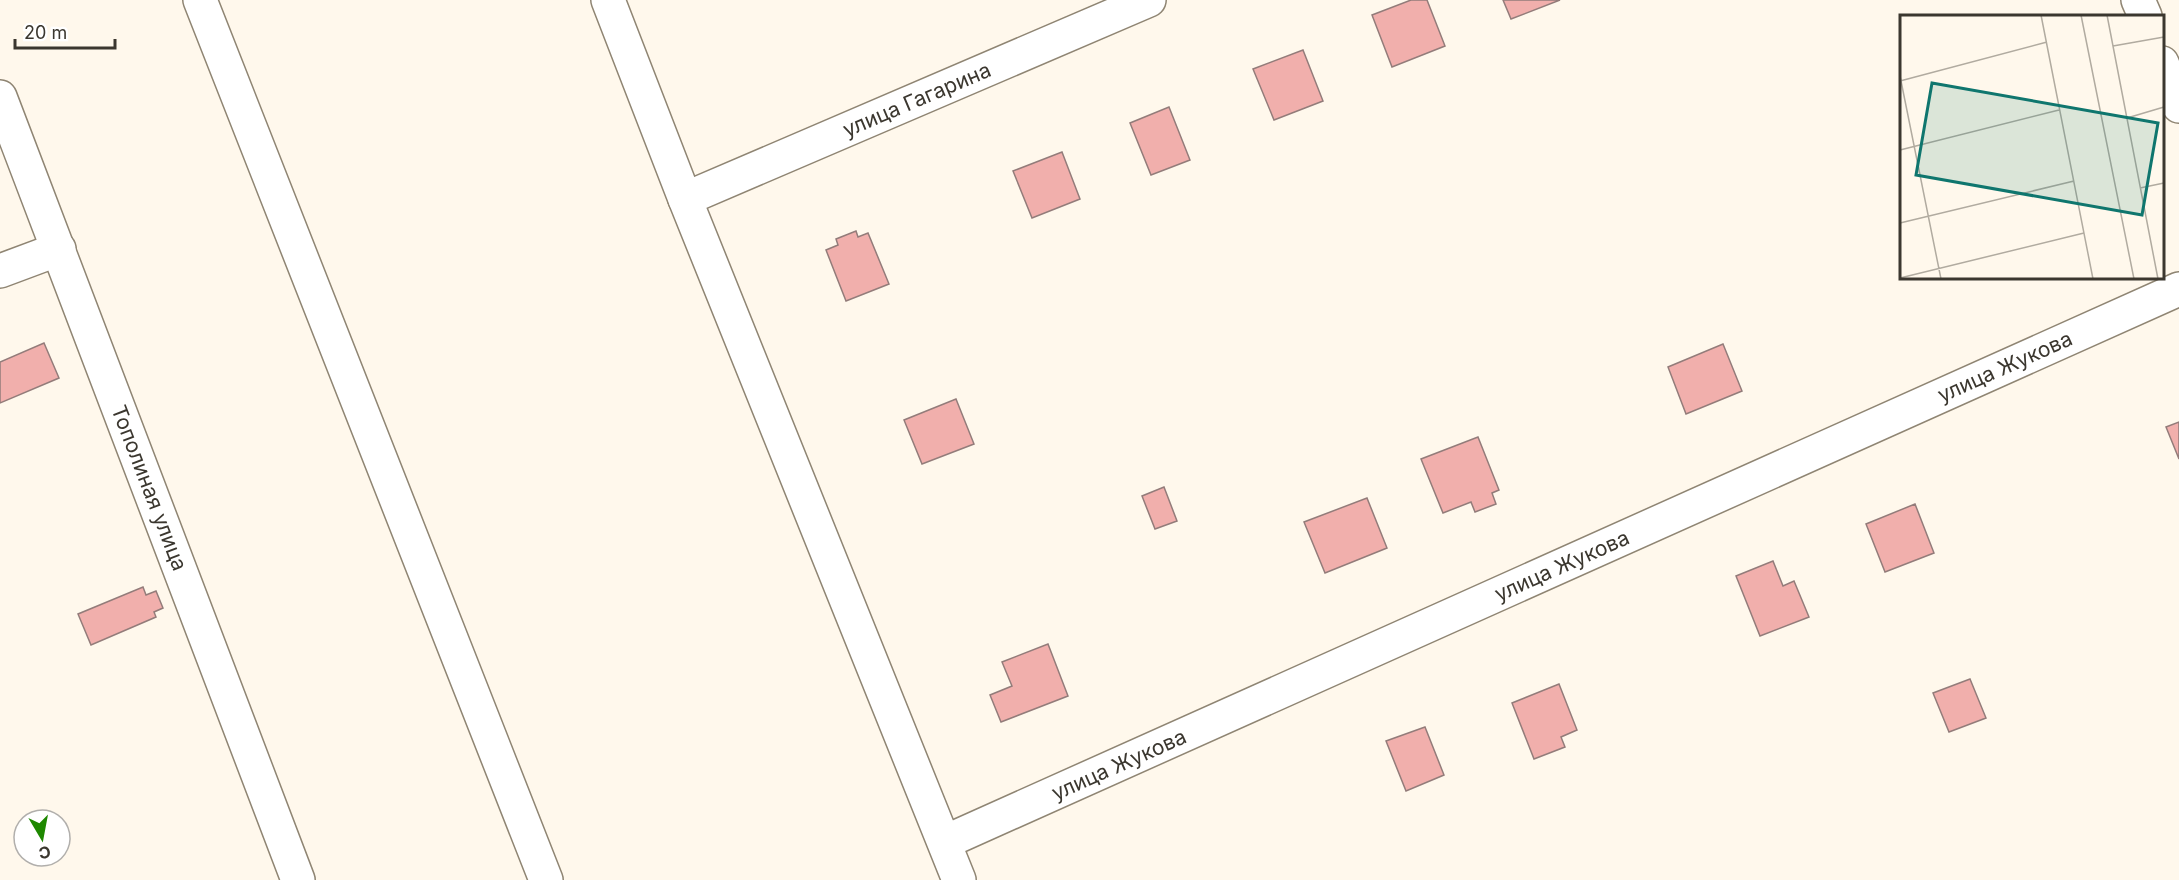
<svg xmlns="http://www.w3.org/2000/svg" width="2179" height="880" viewBox="0 0 2179 880" font-family="Inter,sans-serif">
  <rect width="100%" height="100%" fill="#fff8ec"/>
  <g fill="#f1afac" stroke="#937c7a" stroke-width="1.5">
    <path d="M1411 0H1427L1445 46 1392 67 1372 15Z"/>
    <path d="M1503 0H1560L1511 19Z"/>
    <path d="M1303 50 1323 101 1274 120 1253 69Z"/>
    <path d="M1169 107 1190 160 1151 175 1130 123Z"/>
    <path d="M1062 152 1080 199 1032 218 1013 171Z"/>
    <path d="M856 231 858 237 868 233 889 284 846 301 826 250 838 245 836 239Z"/>
    <path d="M44 343 59 378 0 403V362Z"/>
    <path d="M1723 344 1742 391 1686 414 1668 367Z"/>
    <path d="M956 399 974 444 922 464 904 420Z"/>
    <path d="M2179 422V459L2166 427Z"/>
    <path d="M1478 437 1499 490 1492 493 1496 504 1475 512 1471 502 1443 513 1421 459Z"/>
    <path d="M1164 487 1177 521 1155 529 1142 496Z"/>
    <path d="M1367 498 1387 548 1325 573 1304 522Z"/>
    <path d="M1915 504 1934 553 1885 572 1866 524Z"/>
    <path d="M1773 561 1783 586 1794 581 1809 617 1760 636 1736 576Z"/>
    <path d="M143 587 146 595 156 591 163 608 154 612 156 617 91 645 78 614Z"/>
    <path d="M1048 644 1068 696 1001 722 990 695 1012 686 1002 662Z"/>
    <path d="M1970 679 1986 718 1949 732 1933 693Z"/>
    <path d="M1559 684 1577 730 1561 737 1565 747 1534 759 1512 703Z"/>
    <path d="M1425 727 1444 775 1406 791 1386 741Z"/>
  </g>
  <g fill="none" stroke-linecap="round" stroke-linejoin="round">
    <defs>
      <g id="minor">
        <path d="M608 0 685 199 959 880"/>
        <path d="M2138 0 2145 16"/>
        <path d="M2162 63 2179 106"/>
        <path d="M0 97 298 880"/>
        <path d="M685 199 1149 0"/>
        <path d="M0 271 59 249"/>
        <path d="M945 842 2179 289"/>
      </g>
      <path id="secondary" d="M200 0 546 880"/>
    </defs>
    <use href="#minor" stroke="#8f8573" stroke-width="36"/>
    <use href="#secondary" stroke="#8f8573" stroke-width="36"/>
    <use href="#minor" stroke="#fff" stroke-width="33"/>
    <use href="#secondary" stroke="#fff" stroke-width="33"/>
  </g>
  <g text-anchor="middle" stroke-width="5" stroke-linejoin="round" paint-order="stroke">
    <g font-size="21" fill="#3b372f" stroke="#fff">
      <text transform="translate(917 100) rotate(-23)" y="7">улица Гагарина</text>
      <text transform="translate(2005 367) rotate(-24)" y="7">улица Жукова</text>
      <text transform="translate(149 488) rotate(69)" y="7">Тополиная улица</text>
      <text transform="translate(1562 566) rotate(-24)" y="7">улица Жукова</text>
      <text transform="translate(1119 765) rotate(-24)" y="7">улица Жукова</text>
    </g>
  </g>
  <g transform="translate(1900 15)">
    <rect width="264" height="264" fill="#fff8ec"/>
    <path fill="none" stroke="#b1aba0" stroke-width="1.5" d="M141 0 193 264M181 0 234 264M207 0 258 264M213 31 264 22M0 61 41 264M0 66 147 27M227 103 264 92M0 135 159 95M240 173 264 168M0 208 174 166M0 263 184 218"/>
    <path fill="#0f766e" fill-opacity="0.15" stroke="#0f766e" stroke-width="3" d="M32 68 258 108 242 200 16 160Z"/>
    <rect width="264" height="264" fill="none" stroke="#3b372f" stroke-width="3"/>
  </g>
  <g transform="translate(42 838) rotate(170)"><circle r="28" fill="#ffffff" stroke="#b1afac" stroke-width="1.5"/>
  <path d="M0-4.5L10 22L0 15L-10 22Z" fill="#1e8800"/>
  <text y="-9" font-size="16" font-weight="bold" text-anchor="middle" fill="#3b372f">С</text>
  </g>
  <path d="M15 39v9h100v-9" fill="none" stroke="#3b372f" stroke-width="3"/>
  <text x="24" y="39" font-size="18" fill="#3b372f" stroke="#ffffff" stroke-width="4.5" paint-order="stroke">20 m</text>
</svg>
